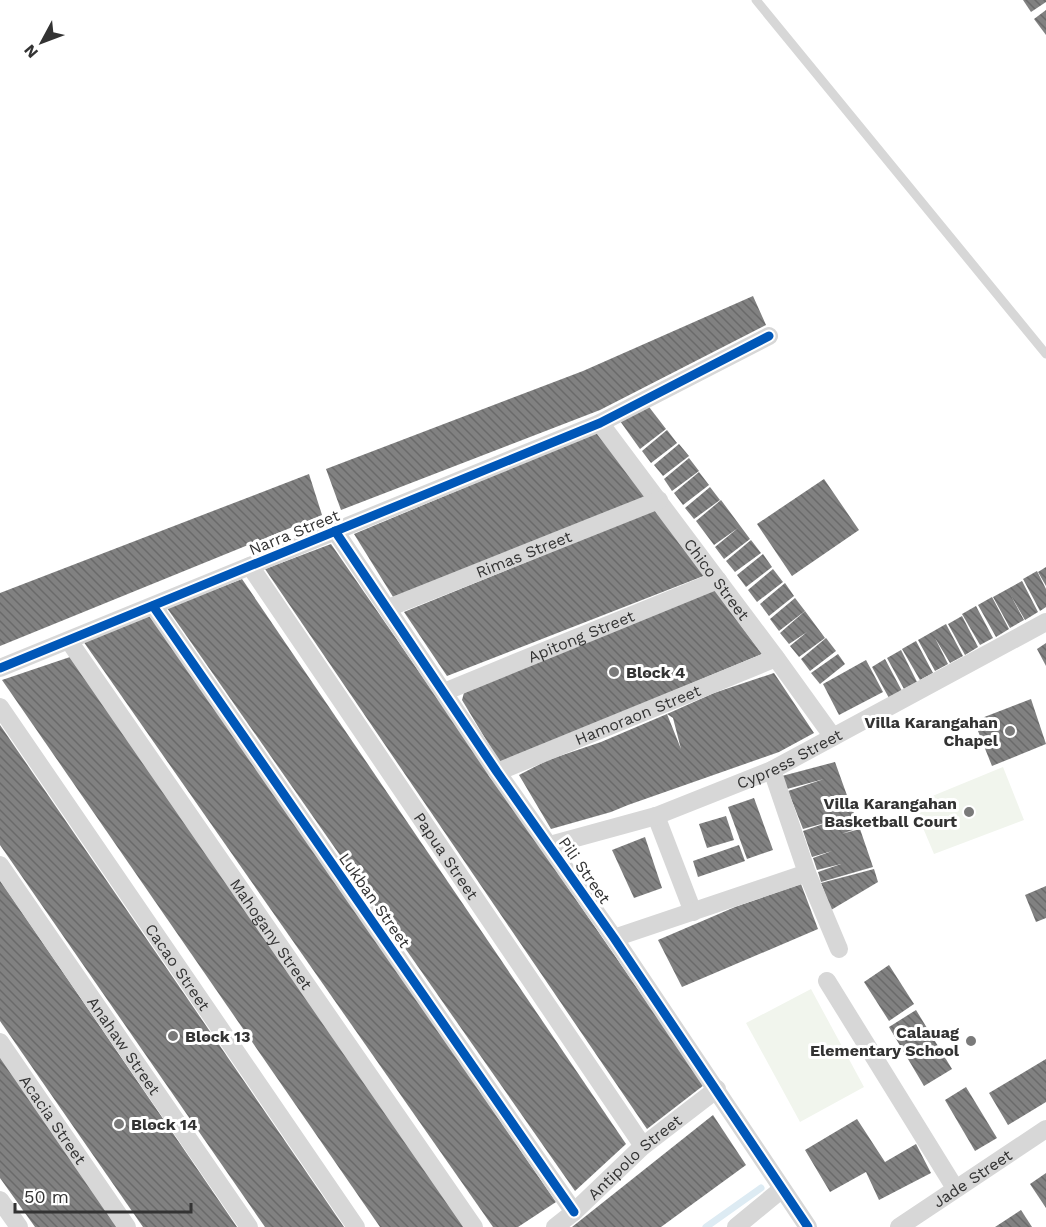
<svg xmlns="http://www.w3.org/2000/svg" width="1046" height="1227" viewBox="0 0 1046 1227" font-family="'Work Sans',sans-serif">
  <defs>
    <pattern id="building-back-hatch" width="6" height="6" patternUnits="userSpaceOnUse" patternTransform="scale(1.5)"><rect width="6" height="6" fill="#818181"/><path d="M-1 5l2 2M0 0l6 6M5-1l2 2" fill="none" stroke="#6a6a6a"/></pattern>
  </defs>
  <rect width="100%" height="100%" fill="#fff"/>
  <g fill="#f1f5ed">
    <path d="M1003 767 1024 820 934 854 913 804Z"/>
    <path d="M811 989 864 1087 800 1122 746 1023Z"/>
  </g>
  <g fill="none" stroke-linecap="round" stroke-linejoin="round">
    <path stroke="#ddebf3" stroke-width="7" d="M706 1227 761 1188"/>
  </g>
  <g fill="url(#building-back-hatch)">
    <path d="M1023 0H1046V2L1031 12Z"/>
    <path d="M1046 10V35L1034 19Z"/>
    <path d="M753 296 766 325 600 410 341 510 326 469 583 371Z"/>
    <path d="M646 403 666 429 640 449 620 421Z"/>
    <path d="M667 430 677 443 651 463 642 451Z"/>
    <path d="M597 432 647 496 395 600 354 534Z"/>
    <path d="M679 444 689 456 663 476 654 465Z"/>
    <path d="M689 458 699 471 672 491 664 479Z"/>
    <path d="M699 472 709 485 683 505 674 493Z"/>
    <path d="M309 474 322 515 0 646V593Z"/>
    <path d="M824 479 859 530 792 576 757 524Z"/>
    <path d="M710 487 720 500 694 519 685 508Z"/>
    <path d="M721 500 750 539 724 559 715 547 738 528 714 545 696 521Z"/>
    <path d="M656 509 706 575 447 676 404 612Z"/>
    <path d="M751 540 761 553 735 572 726 561Z"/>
    <path d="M331 544 704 1085 647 1129 265 569Z"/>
    <path d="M763 554 772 567 746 587 737 575Z"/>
    <path d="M1046 567V586L1038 572Z"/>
    <path d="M773 569 783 582 757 602 748 590Z"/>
    <path d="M1037 571 1046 589V607L1040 611 1023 579Z"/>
    <path d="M242 579 626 1144 575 1191 167 608Z"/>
    <path d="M1022 581 1038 612 1025 620 1010 594 1024 620 1010 628 993 597Z"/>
    <path d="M785 583 794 596 769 616 760 604Z"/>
    <path d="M713 587 762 654 500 763 462 700 465 689Z"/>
    <path d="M992 597 1009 629 996 637 978 605Z"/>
    <path d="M795 598 805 611 779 631 770 619Z"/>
    <path d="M976 606 993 638 980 645 962 614Z"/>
    <path d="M805 611 825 638 799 657 790 646 807 632 789 644 780 633Z"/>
    <path d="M151 613 556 1202 518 1227H493L83 641Z"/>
    <path d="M962 616 978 647 965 655 948 624Z"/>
    <path d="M946 624 963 656 950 663 935 638 948 664 935 671 918 640Z"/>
    <path d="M826 638 836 651 810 671 801 659Z"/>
    <path d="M916 641 933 673 920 680 902 649Z"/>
    <path d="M1046 643V666L1037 649Z"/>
    <path d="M901 650 917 682 904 689 887 658Z"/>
    <path d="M838 654 845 664 820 684 811 673Z"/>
    <path d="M70 657 469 1227H380L2 680Z"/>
    <path d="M885 659 902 691 889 698 872 667Z"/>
    <path d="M866 660 883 692 839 715 823 684Z"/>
    <path d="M774 673 814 733 779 752 628 805 611 812 551 829 519 775 548 760 601 742 667 714 681 749 673 718 667 714 714 693Z"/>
    <path d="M1031 699 1046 744 992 766 974 721Z"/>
    <path d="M0 725 344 1227H265L0 845Z"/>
    <path d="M835 762 849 801 821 810 850 802 859 828 841 834 860 829 873 867 821 882 818 872 841 864 817 870 813 858 832 851 812 857 803 831 832 821 803 829 788 791 824 779 787 789 782 776Z"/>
    <path d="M754 798 773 850 747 859 728 807Z"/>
    <path d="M726 816 734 840 707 848 699 824Z"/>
    <path d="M645 837 662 888 634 898 612 850Z"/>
    <path d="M739 845 745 861 698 877 693 861Z"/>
    <path d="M874 869 878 882 831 910 821 883Z"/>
    <path d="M0 880 237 1227H143L0 1021Z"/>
    <path d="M801 884 818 929 682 987 658 940 735 907Z"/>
    <path d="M1046 886V918L1036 922 1025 895Z"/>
    <path d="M889 965 914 1004 889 1021 864 982Z"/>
    <path d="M916 1010 952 1069 924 1086 889 1027Z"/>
    <path d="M0 1052 119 1227H35L0 1178Z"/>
    <path d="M1046 1059V1102L1008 1125 989 1093Z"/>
    <path d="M966 1087 997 1138 975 1151 945 1100Z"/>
    <path d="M713 1115 746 1165 661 1227H572Z"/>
    <path d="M857 1119 885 1162 916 1144 931 1173 879 1200 866 1172 830 1192 805 1150Z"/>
    <path d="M1046 1173V1208L1030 1184Z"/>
    <path d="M1021 1210 1032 1227H995Z"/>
  </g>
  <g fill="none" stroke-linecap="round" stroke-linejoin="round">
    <path stroke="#d7d7d7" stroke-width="9" d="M756 0 1046 354"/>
    <g stroke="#d7d7d7" stroke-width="18">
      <path id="s1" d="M600 423 776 658 833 737"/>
      <path d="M335 531 497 772 614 938 808 1227"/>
      <path id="s2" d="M250 566 643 1146"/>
      <path d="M153 606 574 1212"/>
      <path id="s3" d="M388 608 659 500"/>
      <path id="s4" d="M69 641 474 1227"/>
      <path d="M0 668 600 423 769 336"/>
      <path id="s5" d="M444 692 718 580"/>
      <path id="s6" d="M0 707 356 1227"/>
      <path id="s7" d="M497 772 776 658"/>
      <path d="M656 816 693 912"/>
      <path id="s8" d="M550 845 656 816 772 770 1046 622"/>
      <path id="s9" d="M0 865 249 1227"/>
      <path d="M807 873 839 949"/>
      <path d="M614 938 807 873 772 770"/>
      <path d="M827 981 955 1188"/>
      <path id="s10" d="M0 1042 127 1227"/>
      <path d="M0 1200 19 1227"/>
      <path id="s11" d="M555 1227 574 1212 643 1146 717 1089"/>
      <path d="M736 1227 782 1189"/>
      <path id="s12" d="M899 1227 1046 1129"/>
    </g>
    <defs>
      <g id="cycleway">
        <path d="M335 531 497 772 614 938 808 1227"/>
        <path d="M153 606 574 1212"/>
        <path d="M0 668 600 423 769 336"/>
      </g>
    </defs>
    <use href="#cycleway" stroke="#fff" stroke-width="13"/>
    <use href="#cycleway" stroke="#0057b8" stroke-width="9"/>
  </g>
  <g fill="#7a7a7a" stroke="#fff" stroke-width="2">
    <circle cx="614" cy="672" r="6"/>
    <circle cx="1010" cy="731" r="6"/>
    <circle cx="969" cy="812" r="6"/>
    <circle cx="173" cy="1036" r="6"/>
    <circle cx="971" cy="1041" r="6"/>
    <circle cx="119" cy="1124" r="6"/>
  </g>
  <g text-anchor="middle" stroke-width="6" stroke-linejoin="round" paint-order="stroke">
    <g font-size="16" fill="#333" stroke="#fff">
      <text transform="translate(294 532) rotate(-22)" y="6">Narra Street</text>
      <text dy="6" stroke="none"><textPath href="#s3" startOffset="146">Rimas Street</textPath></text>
      <text dy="6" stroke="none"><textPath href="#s1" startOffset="195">Chico Street</textPath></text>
      <text dy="6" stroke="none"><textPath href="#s5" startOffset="148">Apitong Street</textPath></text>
      <text dy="6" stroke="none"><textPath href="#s7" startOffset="152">Hamoraon Street</textPath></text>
      <text dy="6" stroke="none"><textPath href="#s8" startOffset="255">Cypress Street</textPath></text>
      <text dy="6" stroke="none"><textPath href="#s2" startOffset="350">Papua Street</textPath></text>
      <text transform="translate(585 870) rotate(55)" y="6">Pili Street</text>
      <text transform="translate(375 900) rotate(55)" y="6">Lukban Street</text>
      <text dy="6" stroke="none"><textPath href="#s4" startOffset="356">Mahogany Street</textPath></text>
      <text dy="6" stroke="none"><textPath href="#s6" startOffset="315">Cacao Street</textPath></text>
      <text dy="6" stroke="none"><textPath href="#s9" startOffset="219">Anahaw Street</textPath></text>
      <text dy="6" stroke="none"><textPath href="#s10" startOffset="94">Acacia Street</textPath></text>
      <text dy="6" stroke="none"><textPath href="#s11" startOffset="106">Antipolo Street</textPath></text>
      <text dy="6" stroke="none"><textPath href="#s12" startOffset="88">Jade Street</textPath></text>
    </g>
    <g font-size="16" font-weight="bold" fill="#333" stroke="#fff" text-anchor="start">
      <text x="626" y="678">Block 4</text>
      <text x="998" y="728" text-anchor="end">Villa Karangahan<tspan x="998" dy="18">Chapel</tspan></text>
      <text x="957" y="809" text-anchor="end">Villa Karangahan<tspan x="957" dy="18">Basketball Court</tspan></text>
      <text x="959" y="1038" text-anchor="end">Calauag<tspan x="959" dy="18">Elementary School</tspan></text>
      <text x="185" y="1042">Block 13</text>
      <text x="131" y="1130">Block 14</text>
    </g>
  </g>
  <g transform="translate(42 42) rotate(229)" stroke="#ffffff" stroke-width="4.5" paint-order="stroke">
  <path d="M0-4.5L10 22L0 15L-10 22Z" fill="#333333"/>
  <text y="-9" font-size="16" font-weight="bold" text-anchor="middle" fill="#333333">N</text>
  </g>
  <path d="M15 1203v9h176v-9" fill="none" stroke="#333333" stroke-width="3"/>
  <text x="24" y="1203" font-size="18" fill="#333333" stroke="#ffffff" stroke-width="4.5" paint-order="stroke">50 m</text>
</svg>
